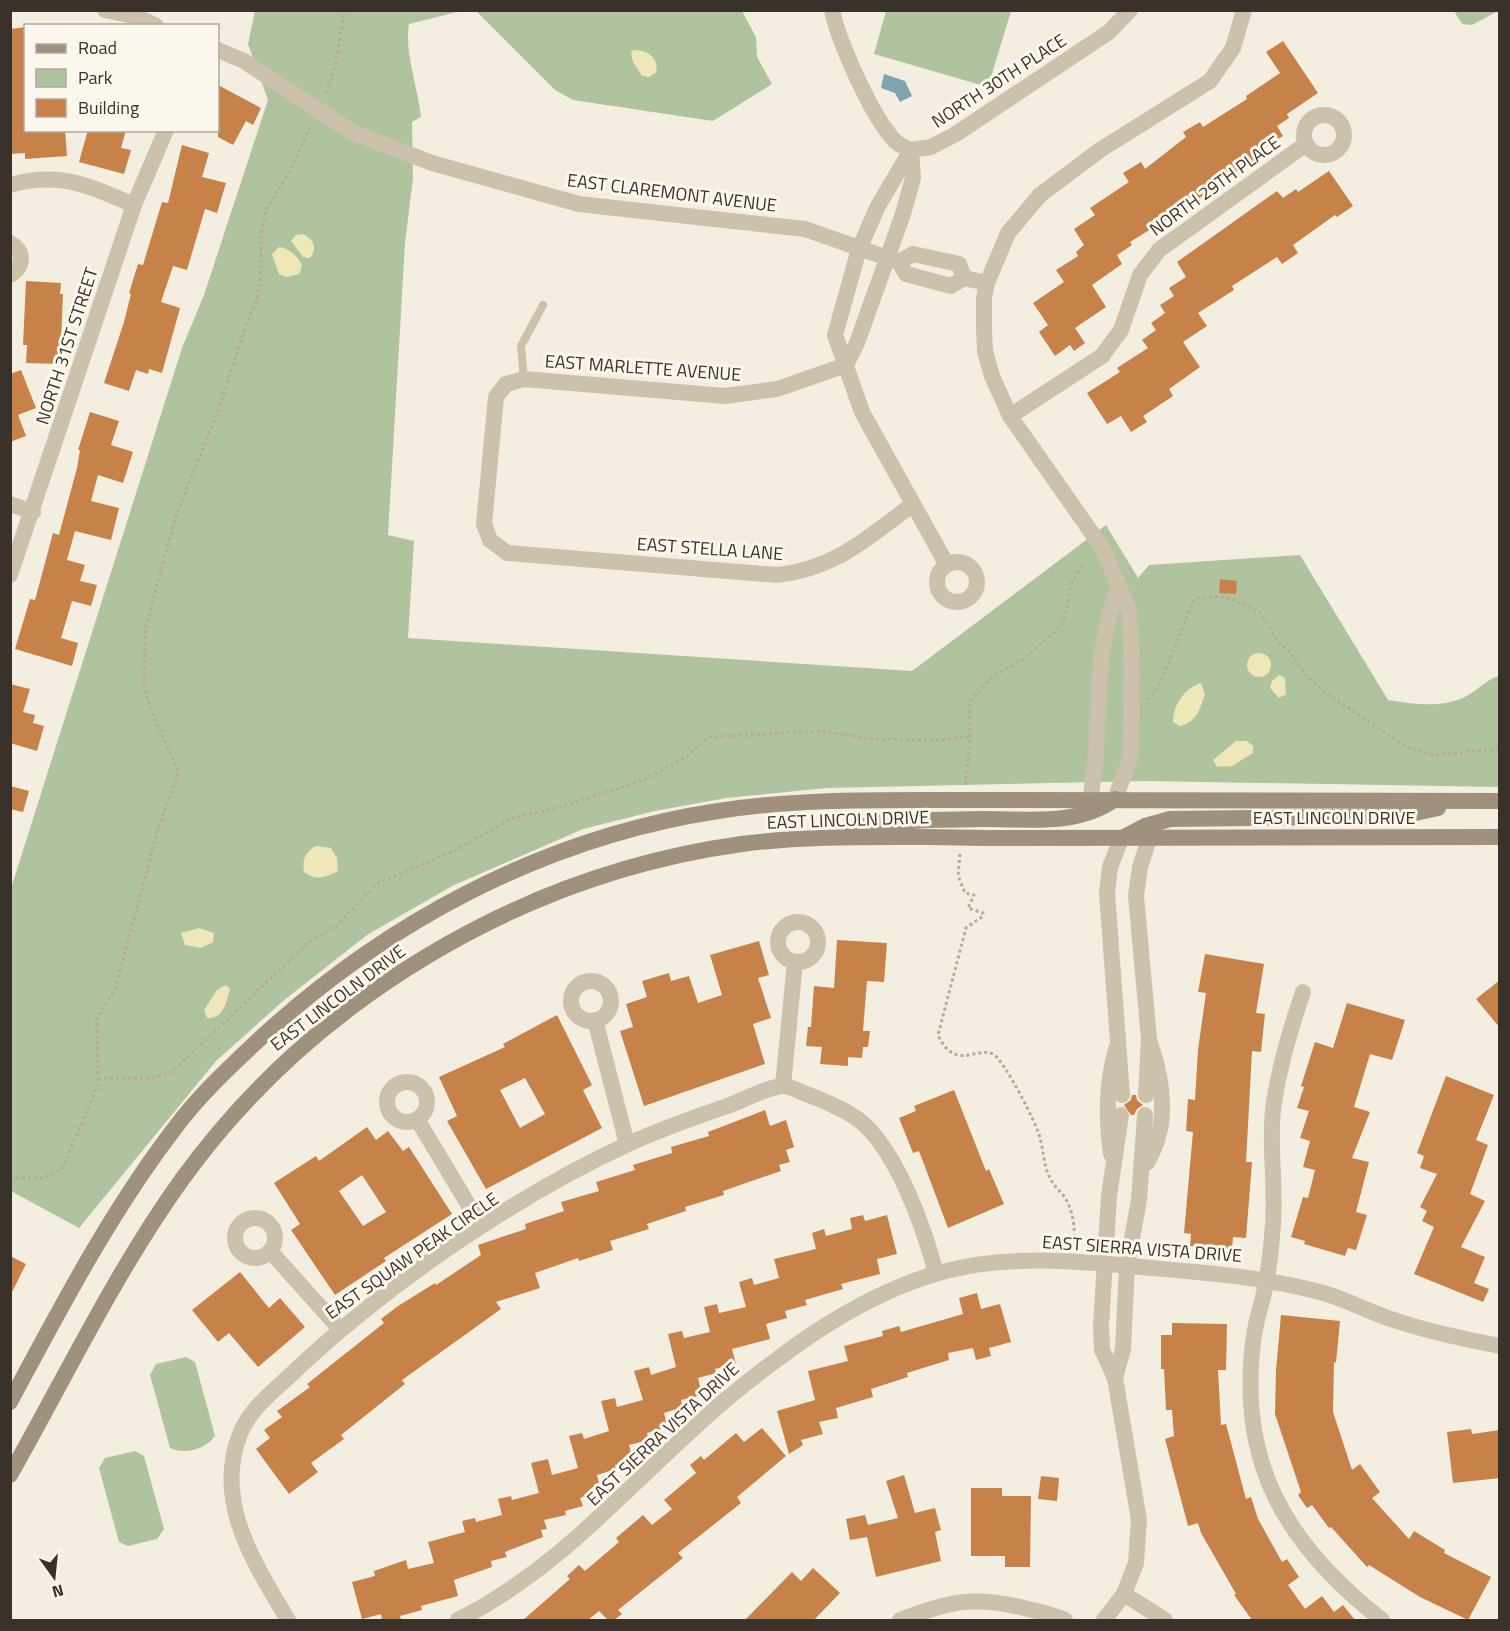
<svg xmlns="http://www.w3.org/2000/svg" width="1510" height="1631" viewBox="0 0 1510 1631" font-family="'Titillium Web',sans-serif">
  <rect width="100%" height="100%" fill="#f3eee0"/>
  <g fill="#b0c39f">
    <path d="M255 11H461L409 24C404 52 418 87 421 117L412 122 413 178 405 243 388 535 414 541 408 638 912 671 1106 525 1138 578 1149 565 1300 555 1388 700C1413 704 1438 708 1463 698 1476 692 1485 680 1499 676V787L1146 781 826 788 726 798 655 811 583 829 452 886 367 935 283 1001 216 1061 79 1228 11 1191 10 894 13 882 182 348 204 295 268 100 248 44Z"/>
    <path d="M476 11H742L756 37 757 57 772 84 713 121 573 100 555 90Z"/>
    <path d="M886 11H1011L988 87 874 54Z"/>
    <path d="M1454 11H1498L1472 25 1462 24Z"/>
    <path d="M186 1357 195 1362 215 1436C206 1449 185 1455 170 1448L150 1375 156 1364Z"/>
    <path d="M135 1451 144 1456 164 1529 157 1539 128 1546 119 1542 99 1468 105 1458Z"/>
  </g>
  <g fill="#eee7b7">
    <path d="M634 50C648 50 659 58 656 73L649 77 642 76 633 62 631 52Z"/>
    <path d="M303 234C312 239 317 245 312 255L309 258 303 257 291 241 296 235Z"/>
    <path d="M279 247C289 248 299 257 302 266L299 274 286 277 279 274 272 254Z"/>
    <circle cx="1259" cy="665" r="12"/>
    <path d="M1279 675 1285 678 1286 694 1279 698 1270 688 1272 681Z"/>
    <path d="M1201 683 1205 694C1200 709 1197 722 1180 726L1173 722C1173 706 1184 688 1201 683Z"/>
    <path d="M1236 741H1247L1253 746V753L1232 766 1217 767 1213 760Z"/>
    <path d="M316 846 331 848 337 858 338 871C324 878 317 881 304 872 302 859 305 852 316 846Z"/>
    <path d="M199 928 214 933 213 942 201 948 185 945 181 933Z"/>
    <path d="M226 985 230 989C227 1001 223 1020 207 1018L204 1010 217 990Z"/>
  </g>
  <path fill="#7ea4b1" d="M884 74 905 81 912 96 900 102 895 93 881 88Z"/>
  <g fill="#c7824a" fill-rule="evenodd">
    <path d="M26 27V130H65L67 156 25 159V153L10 154V29Z"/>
    <path d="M1283 41 1318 93 1287 114 1289 118 1277 126 1283 136 1263 148 1266 153 1203 193 1204 195 1177 213 1130 242 1132 245 1117 255 1122 264 1092 285 1106 307 1075 328 1085 343 1074 351 1070 345 1055 356 1039 332 1048 325 1033 303 1064 282 1056 270 1078 256 1076 252 1084 245 1074 229 1095 215 1090 208 1129 182 1123 173 1141 162 1145 169 1186 137 1183 132 1200 122 1203 127 1247 99 1246 96 1280 73 1266 52Z"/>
    <path d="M218 85 261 108 253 125 246 121 233 145 218 137Z"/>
    <path d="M88 130H126L121 148 131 150 124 174 79 162Z"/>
    <path d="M182 145 209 153 202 177 226 183 217 213 205 209 187 270 173 266 161 302 180 308 162 373 149 369 148 374 136 370 129 391 104 383 124 322 131 294 129 293 138 264 143 265 162 202 168 203Z"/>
    <path d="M1329 171 1353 206 1337 217 1335 215 1293 245 1298 253 1282 264 1277 257 1232 286 1234 290 1198 313 1207 326 1183 342 1200 367 1169 389 1173 396 1143 416 1147 422 1131 432 1121 416 1107 424 1087 393 1120 372 1117 368 1148 348 1142 340 1156 330 1151 323 1165 313 1160 305 1174 296 1169 288 1186 277 1177 262 1277 191 1283 198 1296 189 1298 192Z"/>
    <path d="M26 281 61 283 60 294H63L60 364 26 363 27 345H23Z"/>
    <path d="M21 370 36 408 18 415 26 436 10 442V374Z"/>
    <path d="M90 412 119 421 111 445 133 452 123 483 98 475 91 501 119 508 111 540 75 531 67 560 85 565 80 581 97 585 91 606 72 601 61 638 78 643 72 666 15 649 30 599 35 600 53 533 59 535 77 468 80 450H78Z"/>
    <path d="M1220 579 1237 581 1236 594 1219 593Z"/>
    <path d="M10 684 30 689 23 712 35 715 33 723 44 726 37 751 10 743Z"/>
    <path d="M10 786 29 791 23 812 10 809Z"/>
    <path d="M837 940 887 943 884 982 867 981 863 1031H870L868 1047H863L862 1058 848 1057V1066L820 1064 822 1047 806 1046 808 1027H811L814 986 834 988Z"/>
    <path d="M759 941 769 975 758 978 771 1018 753 1024 765 1064 644 1106 620 1031 633 1027 626 1004 647 997 642 981 669 973 671 981 689 976 698 1003 722 995 710 955Z"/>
    <path d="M1205 954 1264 964 1256 1013 1265 1014 1261 1052 1252 1051 1246 1162H1252L1246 1238 1233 1237 1232 1249 1190 1246 1191 1234 1184 1233 1193 1132 1186 1131 1188 1099 1195 1100 1198 1050 1206 993 1198 992Z"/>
    <path d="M1500 980V1028L1476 999Z"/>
    <path d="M1347 1003 1405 1020 1392 1060 1370 1054 1354 1107 1370 1112 1352 1158 1369 1162 1356 1212 1367 1215 1356 1250 1348 1248 1345 1256 1304 1244 1305 1241 1291 1237 1303 1197 1308 1198 1315 1170 1303 1167 1310 1141 1300 1138 1309 1111 1297 1108 1304 1087 1301 1086 1315 1042 1333 1048Z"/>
    <path d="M557 1015 592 1085 583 1090 602 1128 486 1189 447 1121 457 1116 439 1077 505 1047 503 1044ZM525 1078 545 1114 520 1128 500 1090Z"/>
    <path d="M1446 1076 1494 1095 1476 1140 1488 1145 1470 1194 1485 1201 1461 1247 1485 1257 1474 1283 1489 1289 1483 1302 1414 1274 1434 1227 1422 1221 1427 1211 1420 1207 1437 1174 1420 1168 1424 1156 1417 1153Z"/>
    <path d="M954 1090 986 1171 989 1169 1004 1204 948 1228 919 1151 913 1153 899 1118 916 1111 914 1106Z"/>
    <path d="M1132 1095H1136L1137 1100 1143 1105 1137 1109 1134 1115H1131L1124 1105 1131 1100Z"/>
    <path d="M765 1110 770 1126 786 1120 794 1147 786 1150 790 1162 779 1165 781 1171 723 1191 724 1195 685 1207 686 1211 647 1224 649 1229 610 1241 613 1250 579 1261 578 1258 535 1273 540 1288 496 1302 501 1309 402 1380 405 1384 341 1435 344 1439 311 1463 318 1472 289 1494 256 1449 270 1438 264 1430 282 1417 277 1411 310 1387 307 1384 384 1323 381 1319 398 1306 435 1283 436 1285 481 1255 478 1245 526 1229 525 1224 564 1211 561 1202 599 1191 596 1182 635 1170 633 1165 672 1153 671 1147 709 1136 708 1132Z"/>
    <path d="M367 1127 376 1140 388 1131 403 1151 409 1147 452 1214 384 1258 386 1261 335 1295 291 1230 300 1224 274 1183 316 1156 319 1161ZM362 1175 386 1212 363 1226 339 1191Z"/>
    <path d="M863 1215 865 1221 887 1215 897 1254 877 1259 880 1274 841 1284 843 1289 805 1300 807 1305 785 1311 787 1318 766 1324 770 1339 732 1349 736 1364 715 1369 716 1373 698 1378 702 1395 681 1400 683 1407 664 1413 668 1427 647 1433 649 1440 629 1445 633 1460 615 1465 616 1469 597 1475 601 1491 580 1498 583 1506 565 1511 566 1515 544 1520 547 1529 541 1530 543 1537 505 1552 507 1557 491 1561 492 1567 454 1580 458 1596 421 1606 422 1610 400 1616 401 1620H382L381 1614 362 1619 352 1582 375 1576 374 1571 406 1560 408 1569 434 1563 428 1542 465 1532 462 1521 475 1518 476 1522 502 1515 498 1499 511 1496 512 1500 539 1493 531 1463 548 1459 552 1475 578 1468 569 1436 582 1433 584 1439 609 1431 601 1401 615 1398 617 1407 643 1400 634 1371 649 1367 651 1375 676 1367 668 1334 682 1331 684 1338 710 1332 704 1307 717 1304 719 1313 746 1307 739 1282 752 1278 754 1285 779 1278 774 1259 816 1249 812 1233 824 1229 826 1236 852 1229 850 1218Z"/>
    <path d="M10 1256 26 1264 10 1296Z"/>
    <path d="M240 1272 269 1308 280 1298 305 1327 258 1367 229 1333 218 1342 192 1310Z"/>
    <path d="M977 1293 981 1309 1000 1304 1011 1342 989 1348 991 1356 976 1360 973 1348 948 1353 949 1360 907 1373 908 1377 871 1389 873 1397 836 1408 838 1418 819 1422 823 1434 801 1440 803 1445 789 1454 777 1411 815 1400 808 1371 848 1361 844 1346 883 1336 882 1331 899 1326 901 1332 963 1314 959 1298Z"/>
    <path d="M1281 1315 1340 1321 1336 1363 1334 1362 1333 1412 1352 1470 1360 1464 1380 1492 1372 1498 1409 1539 1414 1531 1445 1550 1444 1553 1491 1577 1468 1620 1420 1597 1369 1565 1367 1567 1331 1527 1329 1528 1312 1505 1307 1508 1298 1495 1301 1492 1275 1414 1276 1370Z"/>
    <path d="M1172 1323 1227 1324 1226 1370H1218L1221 1425 1226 1424 1246 1499 1251 1497 1258 1519 1282 1562 1287 1559 1299 1577 1288 1585 1305 1609 1322 1596 1334 1612 1343 1605 1355 1620H1252L1234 1595 1236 1594 1201 1533 1198 1523 1188 1526 1165 1439 1174 1436 1172 1410H1166L1164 1369H1161V1335H1172Z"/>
    <path d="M762 1428 786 1456 737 1497 741 1503 678 1553 683 1558 618 1610 622 1614 614 1620H608L599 1611 588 1620H523L570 1579 567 1576 579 1565 585 1571 619 1542 616 1538 643 1515 652 1525 672 1509 664 1500 696 1473 690 1465 701 1456 704 1460 736 1433 744 1442Z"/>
    <path d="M1471 1429 1472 1434 1500 1430V1478L1453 1483 1447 1432Z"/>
    <path d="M904 1475 915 1513 935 1508 941 1530 935 1532 941 1561 876 1577 867 1537 850 1540 846 1519 865 1515 868 1525 898 1518 886 1481Z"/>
    <path d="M1041 1476 1059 1478 1057 1501 1038 1499Z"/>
    <path d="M971 1488H1002V1496H1031L1030 1567H1005V1556H971Z"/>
    <path d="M813 1568 840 1593 814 1620H745L792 1572 801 1581Z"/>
  </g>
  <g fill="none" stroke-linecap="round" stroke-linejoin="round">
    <g stroke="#b8ab95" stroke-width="3" stroke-dasharray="3 3" stroke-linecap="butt">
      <path d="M326 93 335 66 345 10"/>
      <path d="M1148 700 1158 688 1194 600 1200 597H1225L1259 611 1278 642 1290 652 1306 675 1327 694 1410 749 1435 755 1500 749"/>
      <path d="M965 785 970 745V701L992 677 1023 659 1056 631 1064 621 1071 585 1082 565"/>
      <path d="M960 854 958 876 965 893 974 895 968 908 983 913V916L966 928 938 1035C955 1072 977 1046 993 1054 1004 1060 1037 1124 1040 1138 1044 1151 1043 1165 1050 1178 1053 1185 1059 1190 1064 1196 1073 1210 1076 1228 1073 1245"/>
      <path d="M98 1078H153L172 1072 308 943 338 924 378 883 454 851 515 817 550 810 643 780 685 758 709 737 821 731 872 739 940 740 970 736"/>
      <path d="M10 1178H43L62 1169 98 1085 97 1019 115 989 158 829 177 778 178 770 153 715 144 685 145 629 176 516 218 411 246 325 257 299 261 274V232L266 210 290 171 311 125"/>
    </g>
    <path stroke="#ccc1ab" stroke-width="8" d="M524 379 521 346 543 305"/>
    <g stroke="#ccc1ab" stroke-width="16">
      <path d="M105 10 138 17 156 26"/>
      <path d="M832 10C839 43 872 117 895 141 899 145 906 148 911 150"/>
      <path d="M218 50 244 61 352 132 432 163 579 204 805 229 899 262 906 274 951 286 964 278 987 283"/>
      <circle cx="1324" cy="135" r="20"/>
      <path d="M10 185C61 171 89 186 134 205"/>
      <path d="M10 243C25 251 24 267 10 275"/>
      <path d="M899 262 913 254 959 264 964 278"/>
      <path d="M846 365 777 389 725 396 524 379 506 384 496 397 484 524 490 540 507 553 777 575C835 569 867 538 912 505"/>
      <path d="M846 365 857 343 903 214 913 178 911 150"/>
      <path d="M1010 416 1102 356 1121 330 1140 275 1159 250 1306 144"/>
      <path d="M10 504 33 512"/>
      <circle cx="957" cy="582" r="20"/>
      <path d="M947 565 862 412 835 335 859 249 878 206 911 150 931 147 956 134 1109 32 1130 10"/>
      <path d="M10 575 134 205 166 130"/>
      <path d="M1090 799C1104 730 1090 653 1119 588"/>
      <path d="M1115 799 1130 759 1132 672 1129 610 1103 549 1010 416 992 376 985 351 984 328V298L987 283 1008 233 1040 195 1100 150 1210 81 1233 48 1244 10"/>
      <path d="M1121 839 1110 867 1107 893 1122 1095"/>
      <circle cx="798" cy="942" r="20"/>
      <circle cx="591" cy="1001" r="20"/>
      <path d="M1303 992C1290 1030 1278 1070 1273 1110 1269 1147 1276 1186 1273 1224 1272 1241 1270 1260 1267 1278 1264 1297 1257 1316 1254 1335 1236 1461 1285 1544 1382 1620"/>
      <path d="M595 1020 627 1144"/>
      <circle cx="407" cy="1102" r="20"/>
      <path d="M783 1086 795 962"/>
      <path d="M1146 1095 1149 1039 1136 896 1140 867 1149 839"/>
      <path d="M417 1119 481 1226"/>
      <path d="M1111 1154C1106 1117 1106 1086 1116 1049"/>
      <path d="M1147 1163C1151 1155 1156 1146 1158 1137 1167 1108 1160 1071 1150 1043"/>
      <circle cx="255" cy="1238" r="20"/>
      <path d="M270 1251 340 1329"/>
      <path d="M1115 1378 1123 1349 1127 1265 1139 1200 1145 1115"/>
      <path d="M1124 1594 1165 1620"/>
      <path d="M288 1620C255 1564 213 1502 240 1434 250 1407 279 1387 299 1367 389 1283 514 1197 626 1145 660 1129 695 1117 730 1105 743 1100 771 1086 783 1086 791 1086 802 1093 809 1095 827 1102 844 1109 859 1120 897 1150 924 1228 936 1273"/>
      <path d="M458 1620C567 1565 638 1473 729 1397 790 1347 858 1297 935 1274 1004 1253 1081 1261 1151 1268 1209 1273 1263 1277 1320 1292 1346 1299 1371 1313 1397 1321 1430 1332 1465 1339 1500 1346"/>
      <path d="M900 1620C949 1602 972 1595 1024 1608 1038 1611 1052 1614 1065 1620"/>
      <path d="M1104 1620 1124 1594 1136 1563 1139 1520 1115 1378 1102 1350 1101 1326 1109 1196 1121 1115"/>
    </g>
    <g stroke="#a0917c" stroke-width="16">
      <path d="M986 800 1500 801"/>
      <path d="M986 819C1030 819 1078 826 1115 799"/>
      <path d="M846 831 876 823 929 820"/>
      <path d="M1124 837 1145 826 1170 819 1402 816 1438 808"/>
      <path d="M985 838 1500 837"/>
      <path d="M10 1402C61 1307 112 1209 178 1124 199 1096 226 1071 251 1047 380 925 541 838 718 811 788 800 859 800 930 800"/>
      <path d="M10 1475C66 1376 116 1271 183 1178 313 999 522 874 742 844 804 836 866 837 929 837"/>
    </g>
    <g stroke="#a0917c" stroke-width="16">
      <path d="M930 800H986"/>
      <path d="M929 820 986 819"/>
      <path d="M929 837 985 838"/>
    </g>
  </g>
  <g text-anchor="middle" stroke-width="6" stroke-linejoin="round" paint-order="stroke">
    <g font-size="18" fill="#3a322a" stroke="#fbf7ed">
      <text transform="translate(999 81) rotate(-33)" y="6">NORTH 30TH PLACE</text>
      <text transform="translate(1215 186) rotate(-36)" y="6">NORTH 29TH PLACE</text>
      <text transform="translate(672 193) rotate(7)" y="6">EAST CLAREMONT AVENUE</text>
      <text transform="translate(67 346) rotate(-72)" y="6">NORTH 31ST STREET</text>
      <text transform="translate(643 368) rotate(4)" y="6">EAST MARLETTE AVENUE</text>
      <text transform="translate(710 549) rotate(4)" y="6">EAST STELLA LANE</text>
      <text x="1334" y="824">EAST LINCOLN DRIVE</text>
      <text transform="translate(848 820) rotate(-2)" y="6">EAST LINCOLN DRIVE</text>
      <text transform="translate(338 998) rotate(-37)" y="6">EAST LINCOLN DRIVE</text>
      <text transform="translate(1142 1249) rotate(4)" y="6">EAST SIERRA VISTA DRIVE</text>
      <text transform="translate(412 1256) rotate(-35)" y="6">EAST SQUAW PEAK CIRCLE</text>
      <text transform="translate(663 1434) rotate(-43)" y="6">EAST SIERRA VISTA DRIVE</text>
    </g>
  </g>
  <rect width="1510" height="1631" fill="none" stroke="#3a322a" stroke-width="24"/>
  <rect x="24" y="24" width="195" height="108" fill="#fbf7ed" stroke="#aea89f" stroke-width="1.5"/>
  <rect x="36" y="44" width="30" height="9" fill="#a0917c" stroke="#aea89f" stroke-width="1.5"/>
  <text x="78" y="54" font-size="18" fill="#3a322a">Road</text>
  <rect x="36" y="69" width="30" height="18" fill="#b0c39f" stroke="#aea89f" stroke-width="1.5"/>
  <text x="78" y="84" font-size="18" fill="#3a322a">Park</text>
  <rect x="36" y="99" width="30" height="18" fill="#c7824a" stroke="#aea89f" stroke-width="1.5"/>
  <text x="78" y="114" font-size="18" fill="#3a322a">Building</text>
  <g transform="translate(54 1577) rotate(165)" stroke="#fbf7ed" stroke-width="4.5" paint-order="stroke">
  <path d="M0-4.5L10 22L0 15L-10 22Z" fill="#3a322a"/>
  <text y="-9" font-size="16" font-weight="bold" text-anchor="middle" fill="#3a322a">N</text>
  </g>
</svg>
